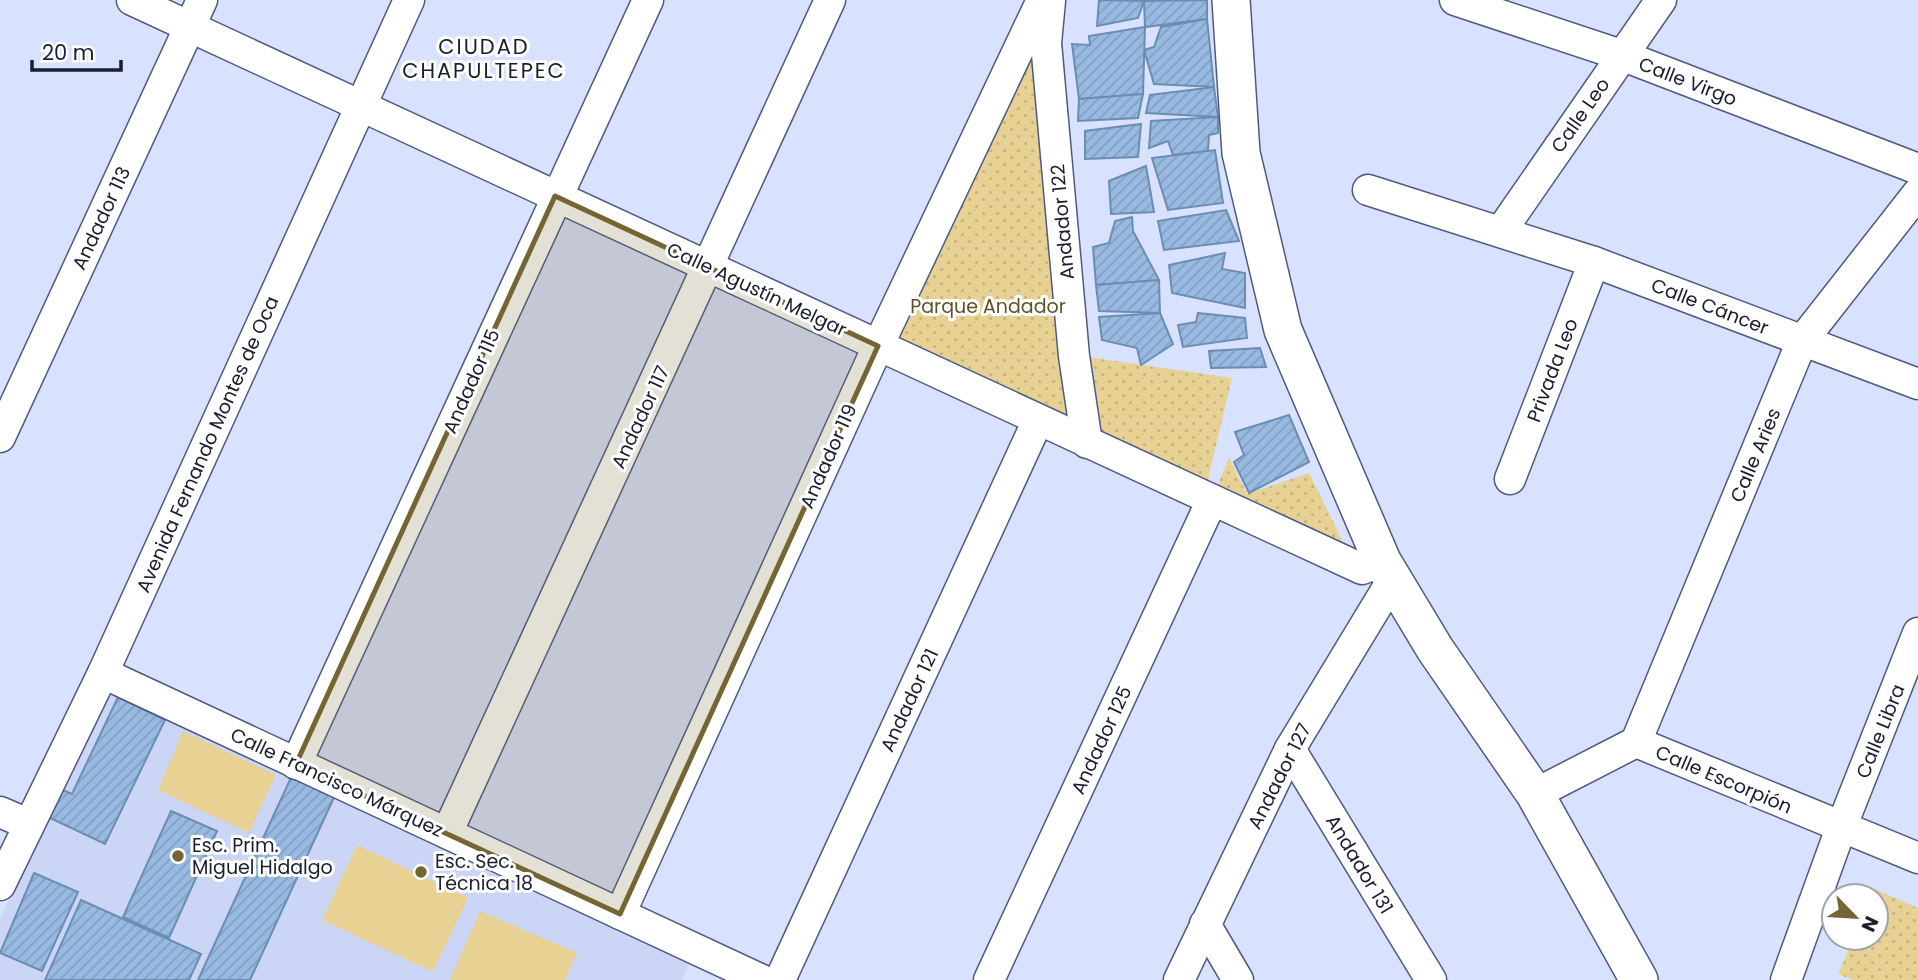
<svg xmlns="http://www.w3.org/2000/svg" width="1918" height="980" viewBox="0 0 1918 980" font-family="Poppins,sans-serif">
  <defs>
    <pattern id="park-dots" width="8" height="8" patternUnits="userSpaceOnUse" patternTransform="scale(1.75)"><rect width="8" height="8" fill="#e7d294"/><path d="M2 2h.1M6 6h.1" fill="none" stroke="#c6b480" stroke-width="1.8" stroke-linecap="round"/></pattern>
    <pattern id="building-hatch" width="6" height="6" patternUnits="userSpaceOnUse" patternTransform="scale(1.75)"><rect width="6" height="6" fill="#98bae1"/><path d="M-1 1l2-2M0 6l6-6M5 7l2-2" fill="none" stroke="#829fc1"/></pattern>
  </defs>
  <rect width="100%" height="100%" fill="#d8e1fd"/>
  <path fill="#cbd5f6" d="M111 678 694 952 682 980H0V919Z"/>
  <g fill="#e7d294">
    <path d="M183 731 276 775 249 833 158 790Z"/>
    <path d="M357 845 468 898 433 972 322 920Z"/>
    <path d="M480 911 577 953 565 980H450Z"/>
  </g>
  <g fill="url(#park-dots)">
    <path d="M1042 0 1074 355 1232 378 1204 496 879 346Z"/>
    <path d="M1229 458 1247 494 1309 473 1343 542 1215 492Z"/>
    <path d="M1874 889 1918 908V980H1853L1838 974 1854 938H1876V896H1871Z"/>
  </g>
  <g fill="url(#building-hatch)" stroke="#6c8db2" stroke-width="2">
    <path d="M1099 0H1098L1144 1 1138 18 1097 26Z"/>
    <path d="M1207 0V19L1145 27 1144 1Z"/>
    <path d="M1207 19 1214 87 1154 84 1144 50 1154 47 1161 27Z"/>
    <path d="M1145 27 1143 94 1079 99 1072 44 1090 45 1089 36Z"/>
    <path d="M1214 87 1218 117 1146 113 1150 95Z"/>
    <path d="M1143 94 1138 118 1078 121 1079 99Z"/>
    <path d="M1218 117V133L1209 135 1208 151 1173 155 1168 141 1149 148 1151 121Z"/>
    <path d="M1141 124 1138 157 1085 159V131Z"/>
    <path d="M1215 150 1223 203 1168 210 1152 158Z"/>
    <path d="M1146 166 1154 212 1111 214 1109 181Z"/>
    <path d="M1226 210 1239 241 1164 250 1158 221Z"/>
    <path d="M1132 217 1133 231 1159 280 1096 285 1093 247 1109 243 1115 221Z"/>
    <path d="M1225 253 1222 269 1245 273V308L1172 293 1169 265Z"/>
    <path d="M1159 280 1160 313 1099 311 1096 285Z"/>
    <path d="M1160 313 1173 344 1141 365 1137 348 1102 340 1099 317Z"/>
    <path d="M1198 313 1245 318 1247 338 1183 347 1178 325 1196 322Z"/>
    <path d="M1260 348 1266 367 1211 368 1209 351Z"/>
    <path d="M1289 415 1309 462 1249 493 1234 462 1244 455 1235 432Z"/>
    <path d="M118 697 165 720 105 844 48 817 61 789 72 794Z"/>
    <path d="M293 773 336 793 250 980H198Z"/>
    <path d="M171 811 217 831 169 938 123 917Z"/>
    <path d="M34 873 78 892 42 971 0 953Z"/>
    <path d="M81 900 201 954 189 980H45Z"/>
  </g>
  <g fill="none" stroke-linecap="round" stroke-linejoin="round">
    <defs>
      <g id="minor">
        <path d="M132 0 1362 569 1382 561"/>
        <path d="M1455 0 1621 55 1918 169"/>
        <path d="M1050 1 1046 43 1074 356 1087 443"/>
        <path d="M1368 190 1594 262 1918 384"/>
        <path d="M1501 231 1661 0"/>
        <path d="M0 437 202 0"/>
        <path d="M1510 479 1594 262"/>
        <path d="M103 673 762 980"/>
        <path d="M1636 742 1802 341 1918 193"/>
        <path d="M1290 749 1431 980"/>
        <path d="M296 764 648 0"/>
        <path d="M1535 794 1636 742 1918 858"/>
        <path d="M0 812 28 824"/>
        <path d="M447 833 830 0"/>
        <path d="M0 885 103 673 409 0"/>
        <path d="M620 914 878 346 1042 0"/>
        <path d="M1205 924 1238 980"/>
        <path d="M780 980 1038 420"/>
        <path d="M989 980 1212 500"/>
        <path d="M1179 980 1290 749 1393 579"/>
        <path d="M1786 980 1841 828 1918 633"/>
      </g>
      <path id="tertiary" d="M1231 0 1241 153 1283 330 1382 561 1435 649 1535 794 1639 980"/>
    </defs>
    <use href="#minor" stroke="#4f5a82" stroke-width="33"/>
    <use href="#tertiary" stroke="#4f5a82" stroke-width="40"/>
    <use href="#minor" stroke="#fff" stroke-width="30"/>
    <use href="#tertiary" stroke="#fff" stroke-width="37"/>
  </g>
  <path fill="#756533" fill-opacity="0.2" stroke="#756533" stroke-width="5" stroke-linejoin="round" d="M555 196 878 346 620 914 296 764Z"/>
  <g fill="#756533" stroke="#fff" stroke-width="2.5">
    <circle cx="178" cy="856" r="7"/>
    <circle cx="421" cy="872" r="7"/>
  </g>
  <g text-anchor="middle" stroke-width="6" stroke-linejoin="round" paint-order="stroke">
    <g font-size="19" fill="#191d2e" stroke="#fff">
      <text transform="translate(1688 81) rotate(21)" y="7">Calle Virgo</text>
      <text transform="translate(1580 115) rotate(-55)" y="7">Calle Leo</text>
      <text transform="translate(101 218) rotate(-65)" y="7">Andador 113</text>
      <text transform="translate(1062 222) rotate(-95)" y="7">Andador 122</text>
      <text transform="translate(757 289) rotate(25)" y="7">Calle Agustín Melgar</text>
      <text transform="translate(1710 306) rotate(21)" y="7">Calle Cáncer</text>
      <text transform="translate(1552 370) rotate(-69)" y="7">Privada Leo</text>
      <text transform="translate(471 381) rotate(-66)" y="7">Andador 115</text>
      <text transform="translate(640 417) rotate(-65)" y="7">Andador 117</text>
      <text transform="translate(207 444) rotate(-66)" y="7">Avenida Fernando Montes de Oca</text>
      <text transform="translate(1755 455) rotate(-67)" y="7">Calle Aries</text>
      <text transform="translate(828 456) rotate(-66)" y="7">Andador 119</text>
      <text transform="translate(909 700) rotate(-65)" y="7">Andador 121</text>
      <text transform="translate(1880 731) rotate(-68)" y="7">Calle Libra</text>
      <text transform="translate(1101 740) rotate(-65)" y="7">Andador 125</text>
      <text transform="translate(1279 776) rotate(-63)" y="7">Andador 127</text>
      <text transform="translate(1724 779) rotate(23)" y="7">Calle Escorpión</text>
      <text transform="translate(337 782) rotate(25)" y="7">Calle Francisco Márquez</text>
      <text transform="translate(1360 864) rotate(59)" y="7">Andador 131</text>
    </g>
    <g font-size="19" fill="#605227" stroke="#fff">
      <text x="988" y="313">Parque Andador</text>
    </g>
    <g font-size="19" fill="#191d2e" stroke="#fff" text-anchor="start">
      <text x="192" y="852">Esc. Prim.<tspan x="192" dy="22">Miguel Hidalgo</tspan></text>
      <text x="435" y="868">Esc. Sec.<tspan x="435" dy="22">Técnica 18</tspan></text>
    </g>
    <g font-size="21" letter-spacing="2" fill="#191d2e" stroke="#fff">
      <text x="484" y="54">CIUDAD<tspan x="484" dy="24">CHAPULTEPEC</tspan></text>
    </g>
  </g>
  <g transform="translate(1855 917) rotate(115)"><circle r="33" fill="#ffffff" stroke="#a3a5ab" stroke-width="2"/>
  <path d="M0-5L12 26L0 18L-12 26Z" fill="#756533"/>
  <text y="-10" font-size="19" font-weight="bold" text-anchor="middle" fill="#191d2e">N</text>
  </g>
  <path d="M32 60v10h89v-10" fill="none" stroke="#191d2e" stroke-width="3.5"/>
  <text x="42" y="60" font-size="21" fill="#191d2e" stroke="#ffffff" stroke-width="5" paint-order="stroke">20 m</text>
</svg>
